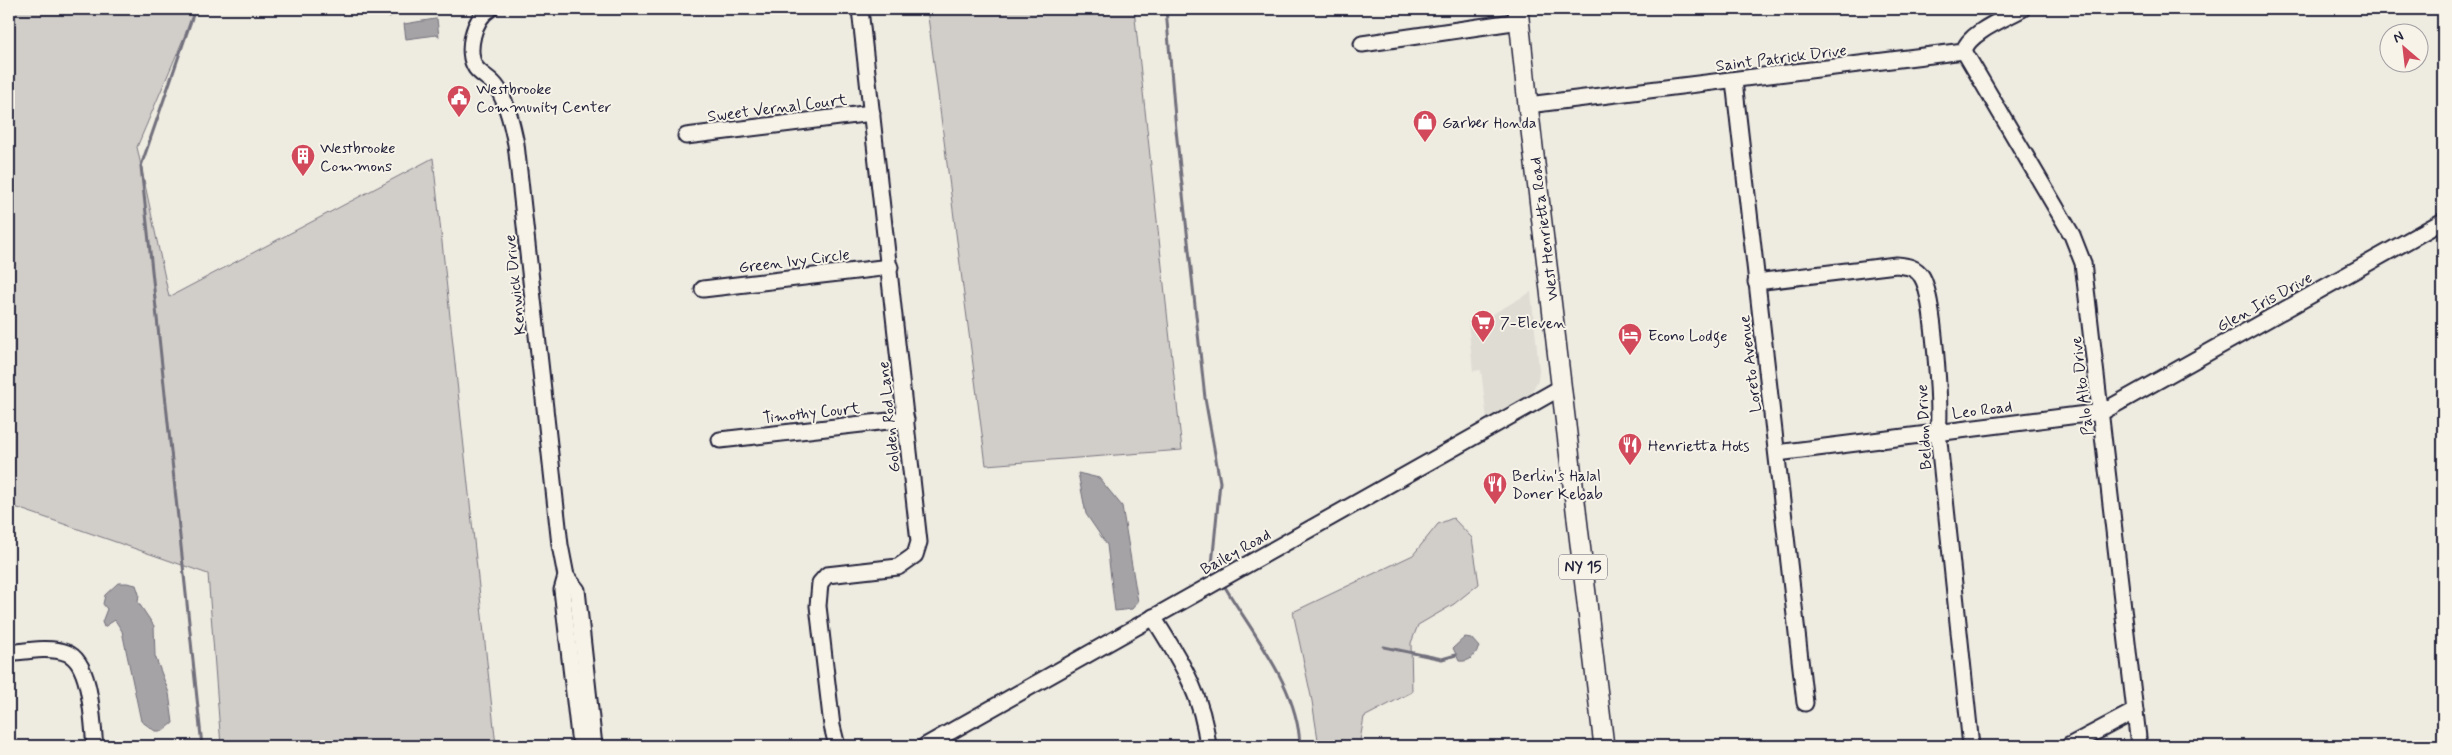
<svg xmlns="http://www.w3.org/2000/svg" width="2452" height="755" viewBox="0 0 2452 755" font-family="Mynerve,sans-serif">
  <rect width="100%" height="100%" fill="#eeebe1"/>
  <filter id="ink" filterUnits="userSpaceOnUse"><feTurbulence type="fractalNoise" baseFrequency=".02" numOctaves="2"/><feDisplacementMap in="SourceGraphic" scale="10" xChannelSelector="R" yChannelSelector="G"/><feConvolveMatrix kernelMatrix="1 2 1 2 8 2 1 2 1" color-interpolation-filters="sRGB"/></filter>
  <g filter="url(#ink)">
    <path fill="#dfdcd4" d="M1531 292 1539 369 1538 380 1530 395 1487 420 1481 370 1473 371 1468 321 1486 318Z"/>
    <g fill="#d1cdc9" stroke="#7a7882">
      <path d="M9 9H196L137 147 169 297 433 158 496 746H221L208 574 9 505Z"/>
      <path d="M927 9H1134L1182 450 986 465Z"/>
      <path d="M1453 518 1472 538 1479 584 1454 604 1418 625 1411 643 1412 692 1364 717 1359 746H1319L1312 701 1293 612 1413 555 1438 524Z"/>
    </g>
    <g fill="#a6a3a6" stroke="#716f7b">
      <path d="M435 19H437L439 37 436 35 406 39 404 24Z"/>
      <path d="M1078 473 1099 478 1122 506 1138 602 1132 609 1115 611 1107 545 1086 514Z"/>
      <path d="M118 583H127L136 585 139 594 138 602 154 626 155 656 169 693 173 723 163 731H155L141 721 122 631 115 620 104 627 102 622 107 609 103 604 105 595Z"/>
      <path d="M1465 637 1471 638 1479 647C1474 657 1470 662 1459 661L1453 648Z"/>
    </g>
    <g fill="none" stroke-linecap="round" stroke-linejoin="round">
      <g stroke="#716f7b" stroke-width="3">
        <path d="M195 9 141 166 202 746"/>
        <path d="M388 9 389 16"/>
        <path d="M1166 9 1176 130 1205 398 1220 482 1212 565"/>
        <path d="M1225 587C1254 636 1298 687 1300 746"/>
        <path d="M1384 647 1442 659 1456 655"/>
      </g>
      <defs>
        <g id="minor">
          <path d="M490 9C474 17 465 52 476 68 482 76 491 78 498 89 508 106 512 125 516 144L560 545 566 576 562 590 579 736 585 746"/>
          <path d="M1362 44 1520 21"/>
          <path d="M1964 51 2072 235 2083 263 2139 746"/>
          <path d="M1734 81 1805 703"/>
          <path d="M1528 105 1964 51C1968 33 2006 18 2022 9"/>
          <path d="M686 136 872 113"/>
          <path d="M1756 282 1896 265C1907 266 1916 267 1922 277 1934 297 1941 407 1938 432L1971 746"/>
          <path d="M703 289 890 267"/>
          <path d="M720 440 906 419"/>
          <path d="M1777 453 2102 412 2443 221"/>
          <path d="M566 576 577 590 594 746"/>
          <path d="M1153 617C1181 662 1202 693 1208 746"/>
          <path d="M9 653C26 651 50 646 67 653 92 663 92 723 95 746"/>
          <path d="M837 746 832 726 818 606 820 583 827 575 898 567 915 555 919 542 860 9"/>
          <path d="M925 746 1562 387"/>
          <path d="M2069 746 2135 711"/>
        </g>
        <path id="major" d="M1518 9 1528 105 1604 746"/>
      </defs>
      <use href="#minor" stroke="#22223b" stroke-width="19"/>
      <use href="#major" stroke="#22223b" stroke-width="22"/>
      <use href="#minor" stroke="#f7f3e8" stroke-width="15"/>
      <use href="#major" stroke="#f7f3e8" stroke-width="19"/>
    </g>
  </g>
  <defs>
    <symbol id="civic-pin" viewBox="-11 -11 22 30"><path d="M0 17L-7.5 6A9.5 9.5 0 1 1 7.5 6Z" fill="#d1495b" stroke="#f7f3e8"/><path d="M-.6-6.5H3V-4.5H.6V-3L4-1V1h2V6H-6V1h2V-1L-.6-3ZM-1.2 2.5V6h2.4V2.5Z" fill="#fff"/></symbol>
    <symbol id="shop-pin" viewBox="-11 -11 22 30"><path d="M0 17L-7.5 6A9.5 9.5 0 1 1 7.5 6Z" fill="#d1495b" stroke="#f7f3e8"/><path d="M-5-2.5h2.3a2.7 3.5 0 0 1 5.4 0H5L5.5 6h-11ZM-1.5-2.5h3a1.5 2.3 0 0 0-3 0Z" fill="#fff"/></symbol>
    <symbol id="building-pin" viewBox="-11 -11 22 30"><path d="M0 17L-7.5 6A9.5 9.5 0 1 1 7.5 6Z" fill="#d1495b" stroke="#f7f3e8"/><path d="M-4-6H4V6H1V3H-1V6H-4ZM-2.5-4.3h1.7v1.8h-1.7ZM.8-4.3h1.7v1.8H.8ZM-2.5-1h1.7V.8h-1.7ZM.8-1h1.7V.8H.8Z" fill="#fff"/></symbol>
    <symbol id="supermarket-pin" viewBox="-11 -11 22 30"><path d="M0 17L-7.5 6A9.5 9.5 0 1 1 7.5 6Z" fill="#d1495b" stroke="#f7f3e8"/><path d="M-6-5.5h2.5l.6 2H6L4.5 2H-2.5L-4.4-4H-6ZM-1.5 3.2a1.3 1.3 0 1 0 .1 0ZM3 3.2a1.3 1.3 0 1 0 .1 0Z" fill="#fff"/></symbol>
    <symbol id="hotel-pin" viewBox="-11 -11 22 30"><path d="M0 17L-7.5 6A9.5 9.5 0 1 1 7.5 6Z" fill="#d1495b" stroke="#f7f3e8"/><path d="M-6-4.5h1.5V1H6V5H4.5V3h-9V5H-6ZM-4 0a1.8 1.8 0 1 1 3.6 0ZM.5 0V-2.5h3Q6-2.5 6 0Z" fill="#fff"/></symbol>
    <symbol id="restaurant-pin" viewBox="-11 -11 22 30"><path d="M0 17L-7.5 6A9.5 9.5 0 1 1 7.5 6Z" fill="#d1495b" stroke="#f7f3e8"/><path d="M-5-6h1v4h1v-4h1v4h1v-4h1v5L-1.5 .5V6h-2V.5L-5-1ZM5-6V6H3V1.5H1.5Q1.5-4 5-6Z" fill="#fff"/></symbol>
  </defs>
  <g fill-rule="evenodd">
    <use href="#civic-pin" x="445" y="83" width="28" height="38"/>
    <use href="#shop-pin" x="1411" y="108" width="28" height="38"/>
    <use href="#building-pin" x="289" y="142" width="28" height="38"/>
    <use href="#supermarket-pin" x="1469" y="308" width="28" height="38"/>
    <use href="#hotel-pin" x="1616" y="321" width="28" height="38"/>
    <use href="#restaurant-pin" x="1616" y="431" width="28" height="38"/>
    <use href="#restaurant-pin" x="1481" y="470" width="28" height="38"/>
  </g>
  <g text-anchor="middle" stroke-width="4" stroke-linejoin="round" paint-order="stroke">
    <rect fill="#f7f3e8" stroke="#62616f" stroke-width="1" x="1559" y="554.5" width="48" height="25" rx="4"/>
    <g font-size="15" font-weight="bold" fill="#22223b">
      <text x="1583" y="572">NY 15</text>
    </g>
    <g font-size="16" fill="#22223b" stroke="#f7f3e8">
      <text transform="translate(1781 57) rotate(-7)" y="6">Saint Patrick Drive</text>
      <text transform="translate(777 107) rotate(-7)" y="6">Sweet Vernal Court</text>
      <text transform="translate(1543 229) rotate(-97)" y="6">West Henrietta Road</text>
      <text transform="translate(794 260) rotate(-7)" y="6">Green Ivy Circle</text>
      <text transform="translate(514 285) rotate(-96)" y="6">Kenwick Drive</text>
      <text transform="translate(2264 301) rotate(-29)" y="6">Glen Iris Drive</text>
      <text transform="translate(1749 364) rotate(-97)" y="6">Loreto Avenue</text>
      <text transform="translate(2081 386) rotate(-97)" y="6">Palo Alto Drive</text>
      <text transform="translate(1982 409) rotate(-7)" y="6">Leo Road</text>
      <text transform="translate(811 412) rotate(-6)" y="6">Timothy Court</text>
      <text transform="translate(888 417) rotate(-96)" y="6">Golden Rod Lane</text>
      <text transform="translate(1923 427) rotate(-93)" y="6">Beldon Drive</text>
      <text transform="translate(1235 551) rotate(-29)" y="6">Bailey Road</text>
    </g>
    <g font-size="16" fill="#22223b" stroke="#f7f3e8" text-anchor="start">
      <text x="476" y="94">Westbrooke<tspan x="476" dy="18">Community Center</tspan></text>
      <text x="1442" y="128">Garber Honda</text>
      <text x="320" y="153">Westbrooke<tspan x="320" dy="18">Commons</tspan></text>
      <text x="1500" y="328">7-Eleven</text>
      <text x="1648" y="341">Econo Lodge</text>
      <text x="1648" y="451">Henrietta Hots</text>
      <text x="1512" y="481">Berlin's Halal<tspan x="1512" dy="18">Doner Kebab</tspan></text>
    </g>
  </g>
  <rect width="2452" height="755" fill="none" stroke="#f7f3e8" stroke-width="30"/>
  <rect x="15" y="15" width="2422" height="725" fill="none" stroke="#22223b" stroke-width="2" filter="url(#ink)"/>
  <g transform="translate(2404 48) rotate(332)"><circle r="24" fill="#f7f3e8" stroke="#a29fa3"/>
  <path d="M0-4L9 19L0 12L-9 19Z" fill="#d1495b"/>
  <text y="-8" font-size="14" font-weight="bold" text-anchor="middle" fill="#22223b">N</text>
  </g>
</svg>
